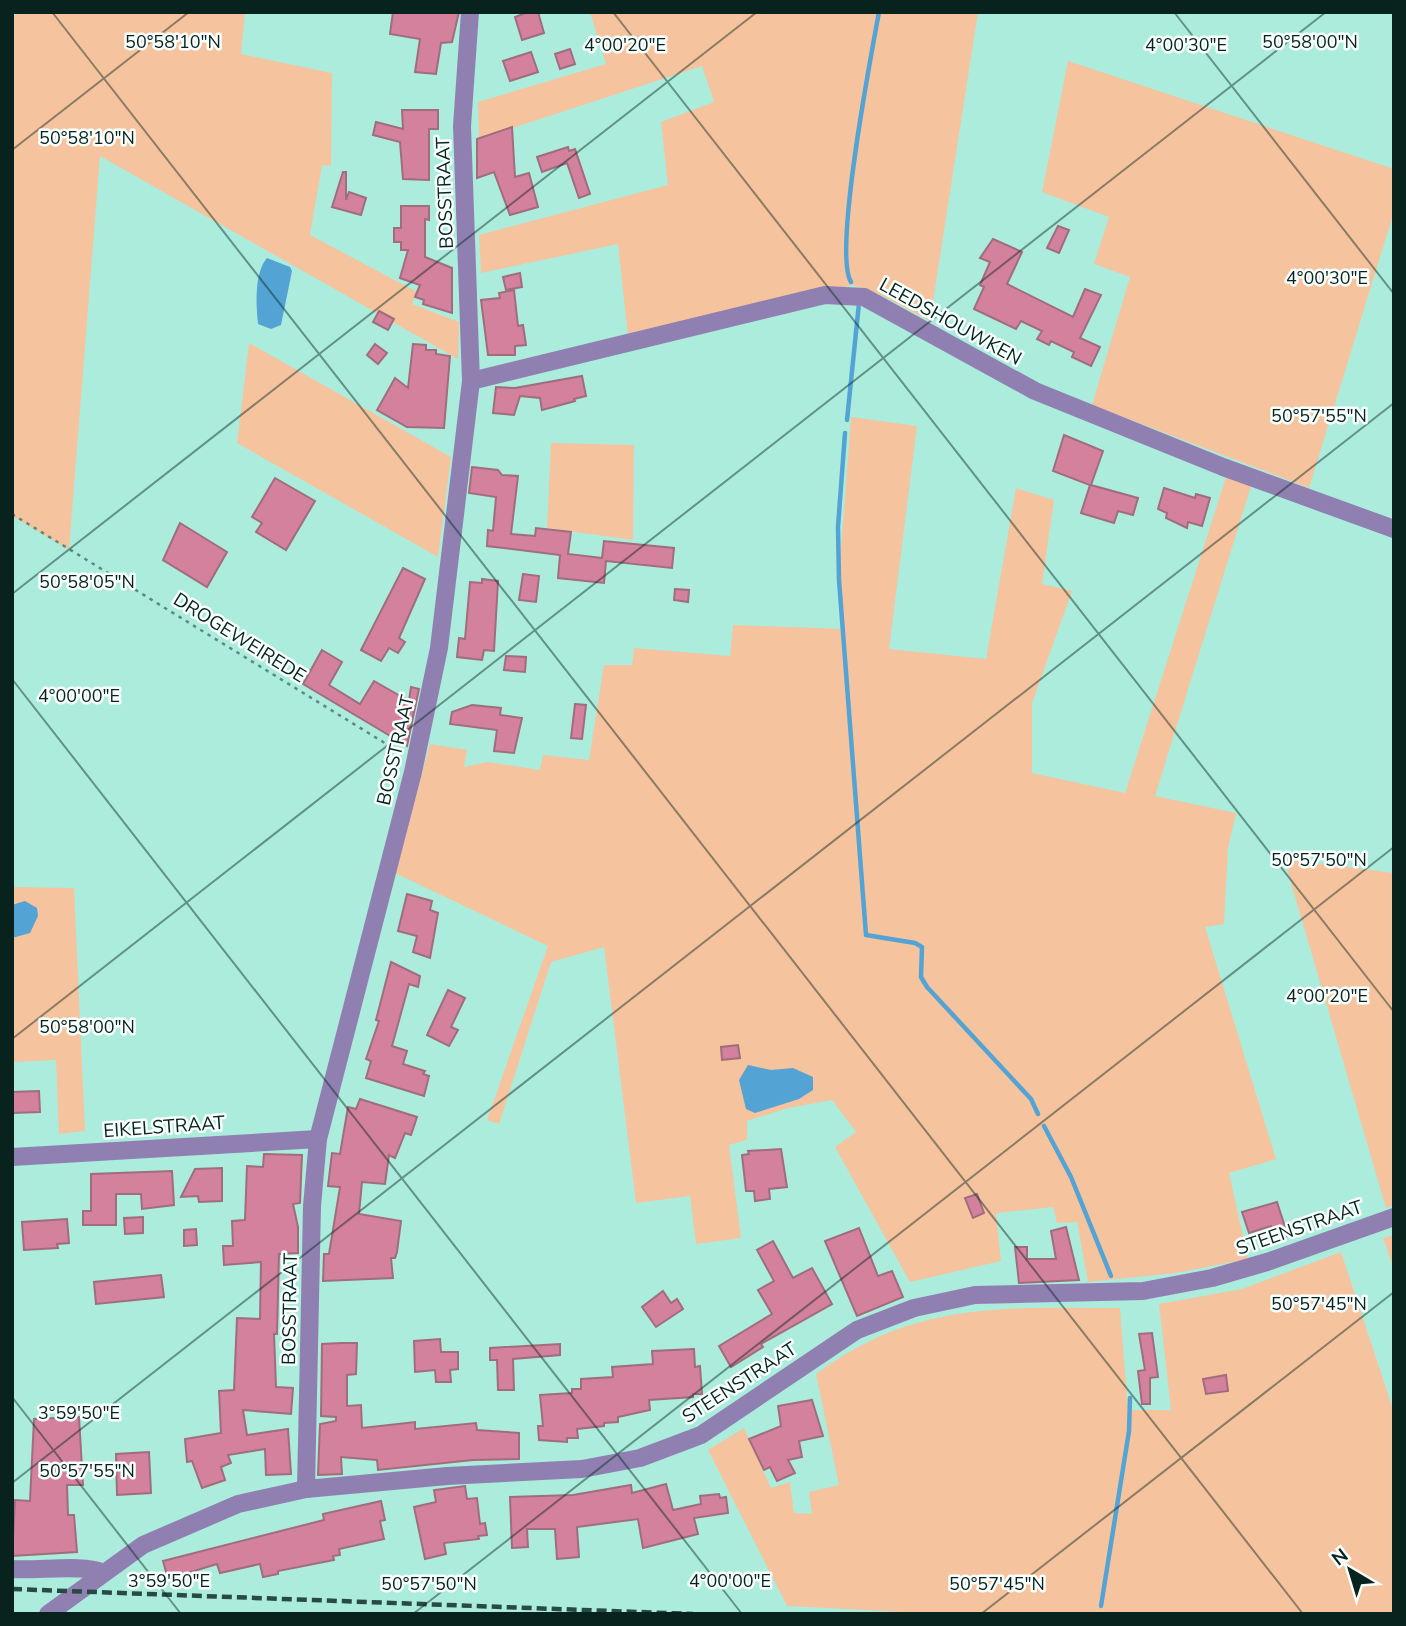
<svg xmlns="http://www.w3.org/2000/svg" width="1406" height="1626" viewBox="0 0 1406 1626" font-family="'Nunito Sans',sans-serif">
  <rect width="100%" height="100%" fill="#abecdd"/>
  <g fill="#f5c49e">
    <path d="M21 12H245L241 54 332 73 331 166 322 165 310 235 417 292 412 304 459 322 458 359 100 156 69 550 12 516V17Z"/>
    <path d="M590 12H978L930 321 883 296 853 285 628 336 618 244 481 273 479 235 668 185 661 122 714 102 702 66 479 139 478 102 606 64Z"/>
    <path d="M1068 61 1394 169V212L1309 488 1092 405 1130 277 1094 264 1109 217 1042 192Z"/>
    <path d="M249 343 451 457 438 557 237 443Z"/>
    <path d="M851 417 917 426 889 649 986 659 1016 488 1054 500 1042 584 1072 591 1032 703V773L1125 793 1227 474 1252 483 1155 796 1236 813 1228 848 1224 924 1205 927 1276 1159 1229 1173 1248 1259 1176 1273 1088 1282 1077 1222 1057 1223 1053 1207 996 1213 1001 1261 910 1282 835 1147 856 1132 832 1100 788 1108 747 1121V1140L729 1145 741 1238 696 1244 690 1196 636 1203 604 947 551 962 499 1124 487 1120 548 946 395 873 430 744 467 750 464 767 488 762 540 770 543 755 589 760 604 665H632L634 648 730 656 733 625 843 629 840 563Z"/>
    <path d="M551 443 634 445 633 540 547 528Z"/>
    <path d="M1284 859 1394 873V1205L1386 1208Z"/>
    <path d="M12 887 74 888 85 1131 59 1134 56 1060 12 1062Z"/>
    <path d="M1394 1235V1270L1383 1238Z"/>
    <path d="M1341 1252 1394 1412V1614H943L787 1606 708 1450 744 1428 771 1488 790 1482 794 1513 812 1514 809 1492 839 1485 816 1374C916 1300 1002 1308 1120 1308L1128 1410H1171L1159 1304 1242 1289Z"/>
  </g>
  <g fill="#54a3d5">
    <path d="M267 258 290 267 292 271 281 325 271 329 258 324C256 305 254 273 267 258Z"/>
    <path d="M25 901 37 908 38 916 30 933 12 938V905Z"/>
    <path d="M748 1065 771 1070 793 1068 813 1077V1090L799 1099 755 1113 746 1109 739 1080Z"/>
  </g>
  <g fill="none" stroke-linecap="round" stroke-linejoin="round">
    <g stroke="#54a3d5" stroke-width="4.5">
      <path d="M851 282C833 253 871 56 879 12"/>
      <path d="M847 420 859 303"/>
      <path d="M845 433 838 527 839 580 866 935 915 943 922 947 921 977 927 987 1031 1099 1038 1114"/>
      <path d="M1044 1126 1071 1177 1111 1276"/>
      <path d="M1101 1606 1129 1431 1130 1398"/>
    </g>
  </g>
  <g fill="#d4819d" stroke="#a06d7d" stroke-width="2">
    <path d="M393 12H459L452 42 441 43 436 74 415 72 420 39 390 34Z"/>
    <path d="M528 12H538L544 33 522 40 515 17Z"/>
    <path d="M570 49 575 64 560 69 555 54Z"/>
    <path d="M531 52 538 72 510 81 503 61Z"/>
    <path d="M402 110H438V129H429V180L403 179 400 142 373 135 376 122 403 129Z"/>
    <path d="M512 127 515 177 529 173 538 207 510 215 494 172 477 178V139Z"/>
    <path d="M568 147 569 151 575 149 590 194 579 198 567 163 542 172 537 157Z"/>
    <path d="M343 172H346V200L349 192 366 198 361 215 332 207Z"/>
    <path d="M401 206H429V220L425 219V257L452 268V313L423 304 424 300 415 297 420 285 400 278 408 250H401V242H394V228H401Z"/>
    <path d="M1058 226 1069 230 1059 253 1047 248Z"/>
    <path d="M993 239 1022 252 1007 284 1073 317 1085 289 1101 295 1080 338 1100 347 1091 366 1072 357 1074 352 1051 341 1049 345 1037 339 1042 331 1021 321 1016 329 974 309 984 287 980 285 990 262 980 258Z"/>
    <path d="M520 273 522 287 506 290 503 277Z"/>
    <path d="M514 290 518 326 523 325 526 345 515 346V355H488L481 300 500 298 499 293Z"/>
    <path d="M379 311 394 319 388 330 373 322Z"/>
    <path d="M375 344 387 353 378 364 367 355Z"/>
    <path d="M413 344 426 345V350H436V354L450 356 444 428 407 427 377 410 395 378 408 388Z"/>
    <path d="M582 376 586 396 574 399 575 401 542 410 540 398 520 396 514 415 493 413 496 387 515 388Z"/>
    <path d="M1064 435 1103 451 1091 485 1138 498 1133 515 1118 511 1114 523 1081 513 1090 485 1053 471Z"/>
    <path d="M472 467 498 470 502 475 518 476 511 534 535 536 536 528 571 532 568 554 602 558 604 541 674 548 672 568 606 561 604 583 558 578 560 555 487 546 488 530 493 531 496 497 469 493Z"/>
    <path d="M275 478 315 501 286 550 256 532 262 523 252 517Z"/>
    <path d="M1164 488 1195 498 1196 494 1210 498 1202 526 1188 522 1187 528 1166 518 1167 513 1158 509Z"/>
    <path d="M180 523 227 552 207 587 163 560Z"/>
    <path d="M403 568 425 579 399 638 405 642 398 653 389 648 381 661 361 650Z"/>
    <path d="M523 574 539 576 536 602 519 600Z"/>
    <path d="M482 579 498 581 494 651 484 650 482 660 457 657 459 638 465 639 470 582 482 583Z"/>
    <path d="M675 589 689 590 688 602 674 600Z"/>
    <path d="M322 650 342 662 329 685 360 704 374 681 409 701 411 687 419 689 407 746 303 684Z"/>
    <path d="M506 656 526 657 525 672 504 670Z"/>
    <path d="M575 704 586 705 582 739 571 738Z"/>
    <path d="M472 705 501 708 500 715 522 718 514 753 494 751 497 730 450 724 452 712Z"/>
    <path d="M407 894 432 901 430 910 438 913 430 958 413 952 417 936 398 931Z"/>
    <path d="M391 962 420 976 418 987 409 984 392 1046 407 1051 403 1064 425 1071 423 1074 429 1076 424 1096 366 1078 371 1061 366 1059 379 1021 376 1020Z"/>
    <path d="M448 990 465 998 451 1027 458 1030 449 1046 427 1035Z"/>
    <path d="M738 1045 740 1058 722 1060 721 1047Z"/>
    <path d="M39 1091 40 1112 12 1113V1092Z"/>
    <path d="M360 1099 417 1117 411 1135 405 1133 395 1158 389 1155 385 1184 362 1182 359 1214 401 1221 397 1252 395 1258H391L393 1278 323 1281 324 1254H329L340 1187 328 1186 332 1153 340 1154 348 1107 356 1109Z"/>
    <path d="M781 1149 787 1187 769 1189 770 1199 755 1201 754 1191H746L742 1155 749 1154 748 1151Z"/>
    <path d="M264 1154 302 1155 300 1203 293 1204 298 1227V1253L279 1254 277 1334H274L276 1387 293 1388 291 1414 243 1410 247 1435 288 1429 291 1474 266 1475 265 1449 228 1455 231 1463 221 1467 225 1480 202 1488 192 1461 187 1462 185 1439 221 1433 219 1391 234 1390 237 1318 260 1319 261 1262 224 1265 223 1246H233L232 1221 245 1220 247 1166 263 1167Z"/>
    <path d="M222 1168V1201L199 1202 198 1196 181 1197 195 1169Z"/>
    <path d="M172 1171 174 1205 142 1209 141 1194H116V1225H83V1211H91V1174Z"/>
    <path d="M977 1194 984 1213 973 1218 965 1198Z"/>
    <path d="M1277 1202 1288 1236 1275 1240 1271 1226 1249 1233 1242 1212Z"/>
    <path d="M143 1217V1233L125 1234 124 1218Z"/>
    <path d="M67 1219 69 1243 57 1244 58 1248 24 1250 22 1222Z"/>
    <path d="M1066 1227 1079 1280 1019 1283 1015 1247H1027V1259H1056L1051 1231Z"/>
    <path d="M859 1228 878 1276 892 1271 903 1297 857 1316 825 1241Z"/>
    <path d="M196 1229 197 1245 184 1246V1230Z"/>
    <path d="M773 1241 793 1278 812 1268 832 1304 761 1344 763 1347 731 1367 719 1346 772 1314 758 1290 774 1281 757 1250Z"/>
    <path d="M161 1275 164 1297 96 1304 94 1282Z"/>
    <path d="M663 1291 671 1303 677 1299 683 1309 656 1327 642 1307Z"/>
    <path d="M1152 1333 1158 1377 1150 1378V1404H1142L1138 1371 1145 1370 1139 1334Z"/>
    <path d="M440 1339 441 1352H458V1369L450 1370 451 1382H436L435 1370 415 1372 414 1341Z"/>
    <path d="M341 1343H357L356 1374 347 1375V1406L361 1405 362 1428 415 1422V1429L476 1423 477 1430 519 1433V1459L473 1460 378 1470 377 1460 341 1457 342 1474 318 1475 320 1424 336 1421V1417L321 1416 322 1344Z"/>
    <path d="M560 1344V1355L513 1359 514 1390H498L497 1360H490V1348Z"/>
    <path d="M694 1349 695 1367 700 1366 702 1394H693V1397L649 1400 650 1410 618 1417V1422L604 1423V1426L577 1429 578 1438H567V1442L539 1440 538 1426H543L540 1395 572 1393V1389H581V1379L613 1377 612 1367 653 1364 652 1351Z"/>
    <path d="M1226 1375 1228 1391 1206 1394 1203 1379Z"/>
    <path d="M812 1400 823 1436 799 1441 802 1457 788 1460 795 1473 777 1481 770 1467 764 1470 749 1439 781 1426 778 1406Z"/>
    <path d="M79 1417 83 1485H67L68 1515H74L77 1552 12 1556 15 1500 30 1501 34 1419Z"/>
    <path d="M149 1452 151 1493 117 1495 116 1454Z"/>
    <path d="M666 1484 673 1510 701 1504 700 1496 719 1494 720 1498 726 1497 728 1513 694 1518 698 1534 643 1548 638 1519 577 1527 579 1557 557 1559 555 1529H527L528 1547 512 1548 510 1497 573 1495 631 1485 632 1493Z"/>
    <path d="M465 1486 467 1499 477 1498 480 1524 485 1523 487 1535 478 1536 479 1539 444 1543 446 1554 425 1559 414 1507 436 1502 434 1490Z"/>
    <path d="M381 1501 385 1520 380 1521 384 1539 339 1549 340 1555 333 1556 334 1560 278 1571V1574L263 1577 260 1564 220 1573 217 1564 168 1579 163 1561 324 1520 323 1514Z"/>
  </g>
  <g fill="none" stroke-linecap="round" stroke-linejoin="round">
    <g stroke="#5c8a80" stroke-width="2.5" stroke-dasharray="3.5 5" stroke-linecap="butt">
      <path d="M12 514 401 753"/>
      <path d="M128 1614H138"/>
    </g>
    <g stroke="#9080b2" stroke-width="18">
      <path d="M471 381 825 295 864 297 1035 391 1223 467 1394 529"/>
      <path d="M12 1157 318 1139"/>
      <path d="M306 1489 312 1206 318 1139 413 772 439 648 471 381 462 126 470 12"/>
      <path d="M12 1569C36 1571 84 1564 101 1572"/>
      <path d="M48 1614 143 1545 238 1504 306 1489 447 1476 582 1469 640 1458 701 1435 857 1330 914 1308 975 1295 1143 1291 1212 1278 1267 1262 1394 1217"/>
    </g>
    <path stroke="#284a43" stroke-width="4.5" stroke-dasharray="10 5" stroke-linecap="butt" d="M12 1589 693 1614"/>
  </g>
  <path fill="none" stroke="#08231e" stroke-width="2" stroke-opacity="0.45" d="M52 12 1303 1614M613 12 1394 1012M1174 12 1394 294M12 150 189 12M12 594 757 12M12 679 742 1614M12 1039 1326 12M12 1397 181 1614M12 1483 1394 403M413 1614 1394 847M981 1614 1394 1292"/>
  <g text-anchor="middle" stroke-width="5" stroke-linejoin="round" paint-order="stroke">
    <g font-size="19" fill="#08231e" stroke="#f9fffd">
      <text transform="translate(444 193) rotate(-92)" y="7">BOSSTRAAT</text>
      <text transform="translate(951 321) rotate(29)" y="7">LEEDSHOUWKEN</text>
      <text transform="translate(240 637) rotate(32)" y="7">DROGEWEIREDE</text>
      <text transform="translate(395 750) rotate(-77)" y="7">BOSSTRAAT</text>
      <text transform="translate(164 1126) rotate(-4)" y="7">EIKELSTRAAT</text>
      <text transform="translate(1299 1227) rotate(-19)" y="7">STEENSTRAAT</text>
      <text transform="translate(289 1309) rotate(-89)" y="7">BOSSTRAAT</text>
      <text transform="translate(739 1382) rotate(-33)" y="7">STEENSTRAAT</text>
    </g>
  </g>
  <g font-size="18" text-anchor="middle" fill="#08231e" stroke="#f9fffd" stroke-width="5" stroke-linejoin="round" paint-order="stroke">
    <text x="173" y="48">50°58'10"N</text>
    <text x="1310" y="48">50°58'00"N</text>
    <text x="625" y="51">4°00'20"E</text>
    <text x="1186" y="51">4°00'30"E</text>
    <text x="87" y="144">50°58'10"N</text>
    <text x="1327" y="284">4°00'30"E</text>
    <text x="1319" y="422">50°57'55"N</text>
    <text x="87" y="588">50°58'05"N</text>
    <text x="79" y="702">4°00'00"E</text>
    <text x="1319" y="866">50°57'50"N</text>
    <text x="1327" y="1002">4°00'20"E</text>
    <text x="87" y="1033">50°58'00"N</text>
    <text x="1319" y="1310">50°57'45"N</text>
    <text x="79" y="1419">3°59'50"E</text>
    <text x="87" y="1477">50°57'55"N</text>
    <text x="169" y="1587">3°59'50"E</text>
    <text x="730" y="1587">4°00'00"E</text>
    <text x="429" y="1590">50°57'50"N</text>
    <text x="997" y="1590">50°57'45"N</text>
  </g>
  <rect width="1406" height="1626" fill="none" stroke="#08231e" stroke-width="28"/>
  <g transform="translate(1350 1570) rotate(322)" stroke="#f9fffd" stroke-width="5" paint-order="stroke">
  <path d="M0-5L12 26L0 18L-12 26Z" fill="#08231e"/>
  <text y="-10" font-size="19" font-weight="bold" text-anchor="middle" fill="#08231e">N</text>
  </g>
</svg>
